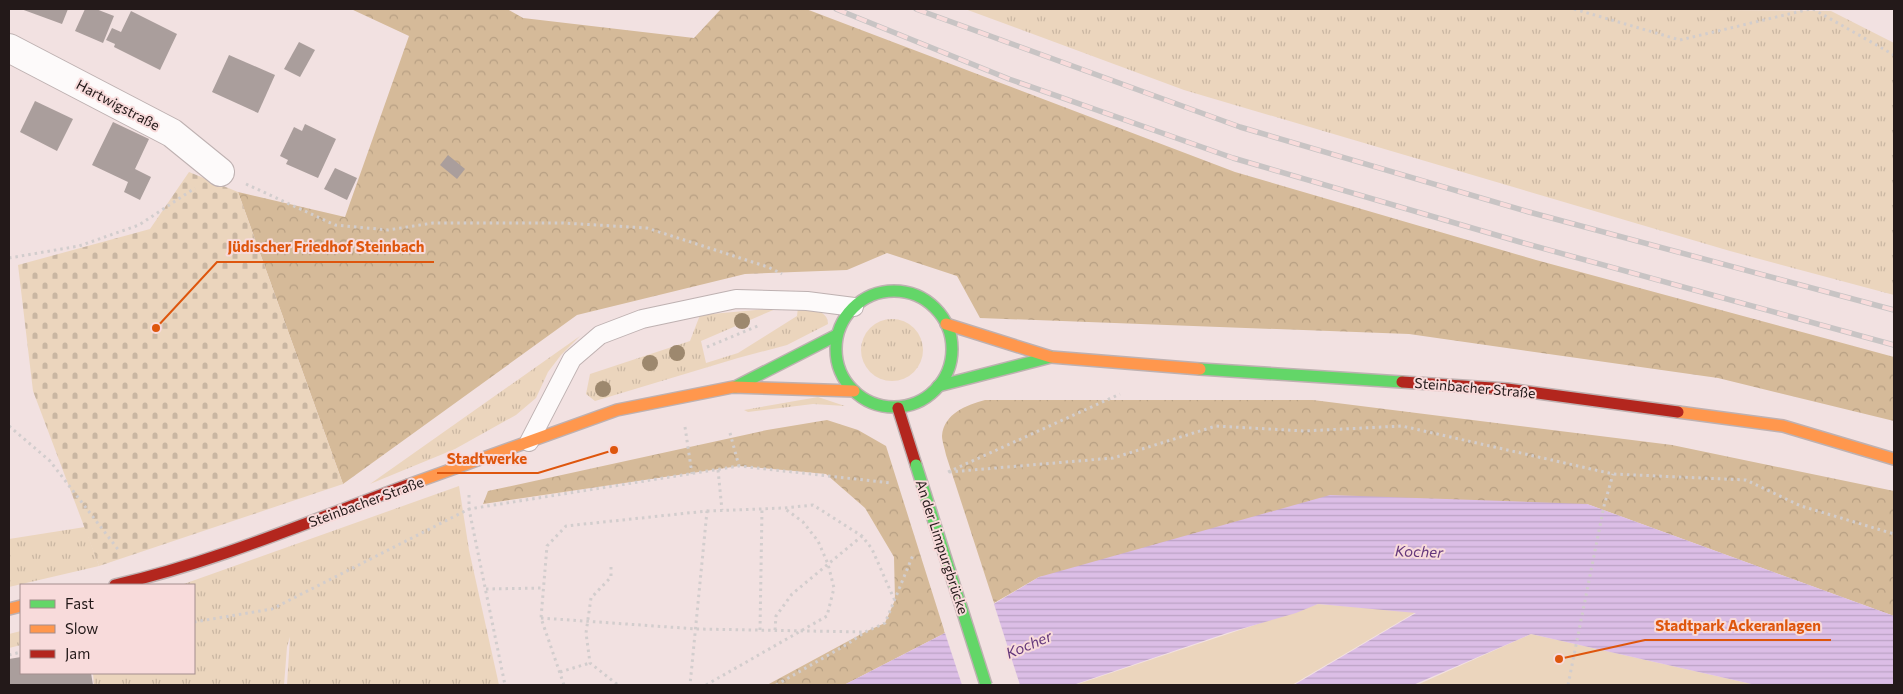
<svg xmlns="http://www.w3.org/2000/svg" width="1903" height="694" viewBox="0 0 1903 694" font-family="Commissioner,sans-serif">
  <defs>
    <pattern id="grass-tufts" width="24" height="20" patternUnits="userSpaceOnUse" patternTransform="scale(1.25)"><rect width="24" height="20" fill="#ebd5bd"/><path d="M3 7l-1-3M5 7V3M7 7l1-3M15 17l-1-3M17 17v-4M19 17l1-3" fill="none" stroke="#c9b6a2"/></pattern>
    <pattern id="forest-crowns" width="20" height="18" patternUnits="userSpaceOnUse" patternTransform="scale(1.25)"><rect width="20" height="18" fill="#d5ba99"/><path d="M2 6a3 3 0 1 1 6 0M12 15a3 3 0 1 1 6 0" fill="none" stroke="#b79f83"/></pattern>
    <pattern id="cemetery-stones" width="16" height="16" patternUnits="userSpaceOnUse" patternTransform="scale(1.25)"><rect width="16" height="16" fill="#ebd5bd"/><path d="M2 7V4a2 2 0 0 1 4 0v3zM10 15v-3a2 2 0 0 1 4 0v3z" fill="#c9b6a2"/></pattern>
    <pattern id="water-rules" width="6" height="5" patternUnits="userSpaceOnUse" patternTransform="scale(1.25)"><rect width="6" height="5" fill="#dcbee6"/><path d="M0 2.5h6" fill="none" stroke="#bca3c5"/></pattern>
  </defs>
  <rect width="100%" height="100%" fill="#f2e1e1"/>
  <g fill="url(#grass-tufts)">
    <path d="M965 9H1619L1831 11 1894 43V295L1730 251 1184 90Z"/>
    <path d="M798 307C810 310 828 309 828 324L787 345 738 358 595 401 586 394 590 374 690 341 700 315 778 308 701 341 706 363 738 353 797 316Z"/>
    <circle cx="892" cy="350" r="31"/>
    <path d="M580 336 561 355 548 372 536 398 516 415 455 449 370 484Z"/>
    <path d="M818 397 845 406 813 404 748 412 744 410Z"/>
    <path d="M459 486 469 550 499 685H287L290 637 287 647 284 685H94L93 673H194V585H181Z"/>
    <path d="M85 527 99 566 9 587V539Z"/>
    <path d="M21 631V645L9 648V634Z"/>
  </g>
  <g fill="url(#forest-crowns)">
    <path d="M351 9H507L523 18 694 38 721 9H806L1235 172 1536 260 1894 357V421L1718 378 1409 334 980 318 957 276 887 253 847 270 745 274 577 315 343 484 238 192 345 217 409 36Z"/>
    <path d="M985 400H1313L1672 445 1894 491V616L1587 504 1039 577 994 603 946 455C945 449 942 441 942 436 944 413 967 405 985 400Z"/>
    <path d="M827 420 858 430 886 446 945 633 844 685H767L865 632 885 623 895 600 894 557 865 508 826 474 739 466 483 504 488 491 767 430Z"/>
  </g>
  <path fill="url(#cemetery-stones)" d="M189 172 238 192 343 484 99 566 33 391 18 265 150 229Z"/>
  <g fill="#ebd5bd">
    <path d="M1318 604 1416 612 1292 685H1075Z"/>
    <path d="M1531 634 1756 685H1417Z"/>
  </g>
  <path fill="url(#water-rules)" d="M1330 495 1587 504 1894 616V685H1756L1531 634 1413 685H1294L1416 613 1318 604 1296 613 1227 633 1073 685H844L945 633 1039 577Z"/>
  <path fill="#f2e1e1" d="M993 601 1020 685H962L944 630Z"/>
  <g fill="#aa9e9c">
    <path d="M21 9H68L62 24Z"/>
    <path d="M85 9H96L114 16 103 43 75 31Z"/>
    <path d="M131 11 177 34 160 70 114 47 115 44 106 40 112 28 121 32Z"/>
    <path d="M299 42 315 50 300 77 284 69Z"/>
    <path d="M229 55 275 75 258 113 212 92Z"/>
    <path d="M35 101 73 119 57 151 20 132Z"/>
    <path d="M113 122 149 139 135 169 151 177 140 200 124 192 128 182 92 165Z"/>
    <path d="M305 124 336 139 318 178 286 164 288 160 280 156 294 127 302 131Z"/>
    <path d="M448 155 465 169 457 179 440 165Z"/>
    <path d="M335 168 357 178 347 200 324 189Z"/>
    <path d="M21 657V673H91L93 685H9V659Z"/>
  </g>
  <g fill="none" stroke-linecap="round" stroke-linejoin="round">
    <defs>
      <path id="lane" d="M529 442 572 359 600 335 642 319 736 299 807 301 854 307"/>
      <path id="street" d="M9 48 172 133 220 172"/>
      <g id="fast">
        <circle cx="894" cy="349" r="58"/>
        <path d="M1200 369 1402 382"/>
        <path d="M938 386 1051 357"/>
        <path d="M735 387 837 335"/>
      </g>
      <g id="slow">
        <path d="M946 324 1051 357 1200 369"/>
        <path d="M1678 412 1783 426 1894 459"/>
        <path d="M408 485 617 410 733 387 854 391"/>
        <path d="M9 609 21 606"/>
      </g>
      <g id="jam">
        <path d="M1402 382 1507 389 1678 412"/>
        <path d="M898 408 916 465"/>
        <path d="M115 585C216 562 312 520 408 485"/>
      </g>
    </defs>
    <use href="#lane" stroke="#beb1b1" stroke-width="20"/>
    <use href="#street" stroke="#beb1b1" stroke-width="30"/>
    <use href="#fast" stroke="#beb1b1" stroke-width="14"/>
    <use href="#slow" stroke="#beb1b1" stroke-width="14"/>
    <use href="#jam" stroke="#beb1b1" stroke-width="14"/>
    <g stroke="#d2cdcd" stroke-width="3" stroke-dasharray="2.5 4" stroke-linecap="butt">
      <path d="M1574 9 1680 40 1810 9"/>
      <path d="M1813 9 1894 55"/>
      <path d="M246 184 335 225 388 230 433 223H563L647 228 768 267 782 274"/>
      <path d="M9 258 79 246 139 225 195 188"/>
      <path d="M707 347 760 325"/>
      <path d="M9 426 50 461 120 552"/>
      <path d="M685 427 692 474"/>
      <path d="M730 433 739 466"/>
      <path d="M718 470 722 510"/>
      <path d="M948 472 1120 394"/>
      <path d="M949 472 1113 458 1216 426 1304 431 1402 426 1613 474 1746 480 1801 506 1894 534"/>
      <path d="M469 495V509L505 685"/>
      <path d="M707 511 784 508 813 505 862 536 872 549 894 599"/>
      <path d="M611 567V577L591 598 586 633 590 663 618 685"/>
      <path d="M486 589 544 588"/>
      <path d="M541 618 697 629 865 632"/>
      <path d="M194 622 272 609 469 509 739 466 891 483"/>
      <path d="M760 630 762 509"/>
      <path d="M775 630 776 616 792 594 862 536"/>
      <path d="M9 655 21 652"/>
      <path d="M560 672 590 663"/>
      <path d="M564 685 541 618 547 546 566 526 707 511 690 685"/>
      <path d="M706 685 827 616 834 588 828 564 818 541 803 522 784 508"/>
      <path d="M776 685 846 645 865 632 885 623 913 555"/>
      <path d="M1568 685 1604 506 1613 474"/>
    </g>
    <use href="#lane" stroke="#fdfafa" stroke-width="18"/>
    <use href="#street" stroke="#fdfafa" stroke-width="28"/>
    <use href="#fast" stroke="#63d668" stroke-width="11"/>
    <use href="#slow" stroke="#ff974d" stroke-width="11"/>
    <use href="#jam" stroke="#b3261e" stroke-width="11"/>
    <defs>
      <g id="rail">
        <path d="M836 9 1009 79 1233 158 1520 242 1894 345"/>
        <path d="M916 9 1240 127 1529 212 1894 310"/>
      </g>
    </defs>
    <use href="#rail" stroke="#c8c4c4" stroke-width="5.5"/>
    <use href="#rail" stroke="#f8dbdb" stroke-width="4" stroke-dasharray="11" stroke-linecap="butt"/>
    <defs>
      <path id="fast-bridge" d="M916 465 986 685"/>
    </defs>
    <use href="#fast-bridge" stroke="#beb1b1" stroke-width="14" stroke-linecap="butt"/>
    <use href="#fast-bridge" stroke="#63d668" stroke-width="11"/>
  </g>
  <g fill="#9d886e">
    <circle cx="742" cy="321" r="8"/>
    <circle cx="677" cy="353" r="8"/>
    <circle cx="650" cy="363" r="8"/>
    <circle cx="603" cy="389" r="8"/>
  </g>
  <g text-anchor="middle" stroke-width="4" stroke-linejoin="round" paint-order="stroke">
    <g font-size="14" fill="#231919" stroke="#f8dbdb">
      <text transform="translate(118 105) rotate(28)" y="5">Hartwigstraße</text>
      <text transform="translate(1475 388) rotate(5)" y="5">Steinbacher Straße</text>
      <text transform="translate(366 502) rotate(-20)" y="5">Steinbacher Straße</text>
      <text transform="translate(942 547) rotate(72)" y="5">An der Limpurgbrücke</text>
    </g>
    <g font-size="15" font-style="italic" fill="#64377b" stroke="#f8dbdb">
      <text transform="translate(1419 552) rotate(2)" y="5">Kocher</text>
      <text transform="translate(1029 645) rotate(-23)" y="5">Kocher</text>
    </g>
  </g>
  <path fill="none" stroke="#de560d" stroke-width="2" d="M156 328L217 262H434M614 450L538 473H437M1559 659L1645 640H1831"/>
  <g fill="#de560d" stroke="#f8dbdb" stroke-width="2">
    <circle cx="156" cy="328" r="5"/>
    <circle cx="614" cy="450" r="5"/>
    <circle cx="1559" cy="659" r="5"/>
  </g>
  <g font-size="15" text-anchor="middle" font-weight="bold" fill="#de560d" stroke="#f8dbdb" stroke-width="4" stroke-linejoin="round" paint-order="stroke">
    <text x="326" y="252">Jüdischer Friedhof Steinbach</text>
    <text x="487" y="464">Stadtwerke</text>
    <text x="1738" y="631">Stadtpark Ackeranlagen</text>
  </g>
  <rect width="1903" height="694" fill="none" stroke="#231919" stroke-width="20"/>
  <rect x="20" y="584" width="175" height="90" fill="#f8dbdb" stroke="#a38d8d"/>
  <rect x="30" y="600" width="25" height="8" fill="#63d668" stroke="#a38d8d"/>
  <text x="65" y="609" font-size="15" fill="#231919">Fast</text>
  <rect x="30" y="625" width="25" height="8" fill="#ff974d" stroke="#a38d8d"/>
  <text x="65" y="634" font-size="15" fill="#231919">Slow</text>
  <rect x="30" y="650" width="25" height="8" fill="#b3261e" stroke="#a38d8d"/>
  <text x="65" y="659" font-size="15" fill="#231919">Jam</text>
</svg>
